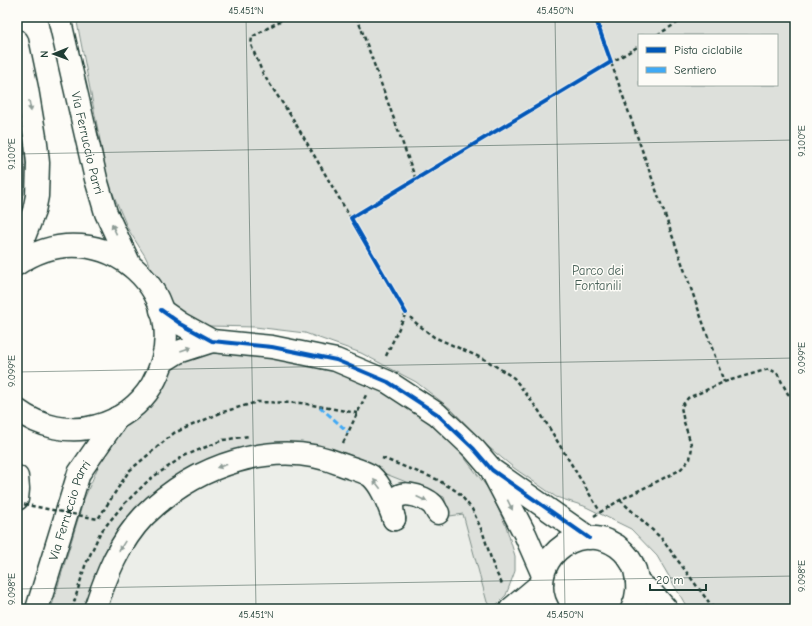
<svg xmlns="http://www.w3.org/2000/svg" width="812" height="626" viewBox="0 0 812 626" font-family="'Comic Neue',sans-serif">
  <rect width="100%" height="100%" fill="#fdfcf7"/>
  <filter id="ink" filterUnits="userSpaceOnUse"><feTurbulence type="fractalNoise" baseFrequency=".025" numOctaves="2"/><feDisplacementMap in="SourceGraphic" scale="8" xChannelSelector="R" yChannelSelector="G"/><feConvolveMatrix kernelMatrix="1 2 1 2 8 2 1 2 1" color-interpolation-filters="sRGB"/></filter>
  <g filter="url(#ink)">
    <path fill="#eceee9" d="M331 450 442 492 464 512 490 597 495 609H81L106 544 134 506 167 476 211 455Z"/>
    <g fill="#dde0db" stroke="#7e8e88" fill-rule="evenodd">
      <path d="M76 17H795V609H688L657 556 631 529 584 506 556 497 514 468 485 444 451 409 416 382 361 353 305 333 255 327 209 326 182 319 167 301 145 256 128 229 108 182ZM639 35H777V85H639Z"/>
      <path d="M17 97 25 145V188L17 215Z"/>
      <path d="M205 349 300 358 355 377 413 409 457 448 490 491 506 526 515 556V571L506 595 492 609 487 602 463 514 450 516 444 497 333 453H230L197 465 173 478 144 500 118 531 104 553 85 609H51L84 499 101 460 164 369Z"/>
    </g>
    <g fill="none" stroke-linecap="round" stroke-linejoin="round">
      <defs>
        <g id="minor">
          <path d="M161 310 181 324 212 341 272 347 336 360 388 382 437 414 474 449 492 470 589 538"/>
          <path d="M162 362 178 352 212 341"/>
          <path d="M493 473 525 534 543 575"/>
          <path d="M394 519C393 515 392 509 392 506 395 486 424 496 433 505 435 507 436 511 438 513"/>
          <path d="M637 581 652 593 666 609"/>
          <path d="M95 609C106 576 119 542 144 516 194 466 275 436 343 465 351 468 364 471 371 476 383 487 388 504 394 519"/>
          <path d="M511 609 542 583"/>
          <path d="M548 609C524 564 575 518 617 546 625 552 632 561 635 570 639 584 638 597 632 609"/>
        </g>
        <g id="major">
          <path id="s1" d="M59 17 96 179 106 213 130 265"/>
          <path d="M17 41 27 89 36 143 38 163 37 196 34 211 22 242 17 264"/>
          <path d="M17 264C102 206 203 297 152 385 140 405 120 420 97 426 70 434 40 427 17 410"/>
          <path d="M17 477 18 489 17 499"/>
          <path id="s2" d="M37 609 79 473 117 418"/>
        </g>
      </defs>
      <use href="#minor" stroke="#1f3d34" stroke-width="25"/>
      <use href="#major" stroke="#1f3d34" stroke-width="25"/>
      <g stroke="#1f3d34" stroke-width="2.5" stroke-dasharray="4 3" stroke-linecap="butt">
        <path d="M287 17 252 37 251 45 263 74 293 119 406 313 416 323 434 337 486 360 514 378 539 411 601 513"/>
        <path d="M357 17 416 180"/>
        <path d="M595 17 724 382"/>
        <path d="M657 35 687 17"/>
        <path d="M351 218 639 46"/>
        <path d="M386 356 406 313"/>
        <path d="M223 412 257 402 301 403 357 413"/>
        <path d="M343 443 366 395"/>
        <path d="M382 458 436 479 458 492 472 509 483 533 494 568 502 584"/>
        <path d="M620 500 661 538 714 609"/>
        <path d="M594 516 620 500 680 470 690 459 692 447 684 422 681 407 688 398 724 382 769 369 777 373 788 394 795 395"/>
        <path d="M72 609 85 566 100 533 123 505 150 479 184 456 223 440 249 436"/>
      </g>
      <use href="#minor" stroke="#fdfcf7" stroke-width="22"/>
      <use href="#major" stroke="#fdfcf7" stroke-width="22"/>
      <path stroke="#1f3d34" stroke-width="2.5" stroke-dasharray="4 3" stroke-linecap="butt" d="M17 503 98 519 129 471 174 433 223 412"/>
      <path stroke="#3fa9f5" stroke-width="3" stroke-dasharray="6 3" stroke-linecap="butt" d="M320 407 348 432"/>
      <defs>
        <g id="cycleway">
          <path d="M161 310 181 324 212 341 272 347 336 360 388 382 437 414 474 449 492 470 589 538"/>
          <path d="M406 313 351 218 611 62 595 17"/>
        </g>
      </defs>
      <use href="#cycleway" stroke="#fdfcf7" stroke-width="6"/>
      <use href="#cycleway" stroke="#0057b8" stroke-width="4"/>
    </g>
    <defs><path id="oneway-solid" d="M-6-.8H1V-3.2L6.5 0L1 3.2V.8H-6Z"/></defs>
    <g fill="#8e9c96">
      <use href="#oneway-solid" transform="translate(30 106) rotate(80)"/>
      <use href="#oneway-solid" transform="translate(114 229) rotate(-115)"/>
      <use href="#oneway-solid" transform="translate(186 349) rotate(-19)"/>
      <use href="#oneway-solid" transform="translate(222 466) rotate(162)"/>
      <use href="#oneway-solid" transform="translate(377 484) rotate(-127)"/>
      <use href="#oneway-solid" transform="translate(422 499) rotate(25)"/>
      <use href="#oneway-solid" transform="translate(510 505) rotate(64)"/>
      <use href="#oneway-solid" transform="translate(122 546) rotate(122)"/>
    </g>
  </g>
  <path fill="none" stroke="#1f3d34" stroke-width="1" stroke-opacity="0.45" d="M246 17 256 609M555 17 565 609M17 154 795 140M17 372 795 358M17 589 795 576"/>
  <g text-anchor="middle" stroke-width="3" stroke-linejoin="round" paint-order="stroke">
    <g font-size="13" fill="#1f3d34" stroke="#fdfcf7">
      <text dy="5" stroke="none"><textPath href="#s1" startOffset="129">Via Ferruccio Parri</textPath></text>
      <text dy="5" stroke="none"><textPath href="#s2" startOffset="104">Via Ferruccio Parri</textPath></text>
    </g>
    <g font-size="13" fill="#455e55" stroke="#fdfcf7">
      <text x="598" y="275">Parco dei<tspan x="598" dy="15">Fontanili</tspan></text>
    </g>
  </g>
  <rect width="812" height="626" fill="none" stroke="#fdfcf7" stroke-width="44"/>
  <rect x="638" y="34" width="140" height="52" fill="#fdfcf7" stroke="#a4b0a9"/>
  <rect x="646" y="47" width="20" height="6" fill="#0057b8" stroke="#a4b0a9"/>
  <text x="674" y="54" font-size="12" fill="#1f3d34">Pista ciclabile</text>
  <rect x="646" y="67" width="20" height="6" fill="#3fa9f5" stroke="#a4b0a9"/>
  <text x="674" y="74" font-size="12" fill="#1f3d34">Sentiero</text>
  <g transform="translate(54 54) rotate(269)" stroke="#fdfcf7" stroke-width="3" paint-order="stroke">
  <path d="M0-3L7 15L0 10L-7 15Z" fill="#1f3d34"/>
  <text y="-6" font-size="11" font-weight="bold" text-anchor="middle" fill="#1f3d34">N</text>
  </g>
  <path d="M650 584v6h56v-6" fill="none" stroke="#1f3d34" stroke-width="2"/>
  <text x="656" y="584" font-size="12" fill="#1f3d34" stroke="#fdfcf7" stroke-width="3" paint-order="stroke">20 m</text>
  <rect x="22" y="22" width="768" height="582" fill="none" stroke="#1f3d34" stroke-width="1.5"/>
  <g font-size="10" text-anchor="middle" fill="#1f3d34">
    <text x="246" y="14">45.451°N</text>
    <text x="555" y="14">45.450°N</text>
    <text transform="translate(801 141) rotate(-90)" y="4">9.100°E</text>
    <text transform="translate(11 154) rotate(-90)" y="4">9.100°E</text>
    <text transform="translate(801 358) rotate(-90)" y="4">9.099°E</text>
    <text transform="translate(11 371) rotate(-90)" y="4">9.099°E</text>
    <text transform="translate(801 576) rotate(-90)" y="4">9.098°E</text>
    <text transform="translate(11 589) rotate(-90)" y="4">9.098°E</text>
    <text x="256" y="618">45.451°N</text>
    <text x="565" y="618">45.450°N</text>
  </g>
</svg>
